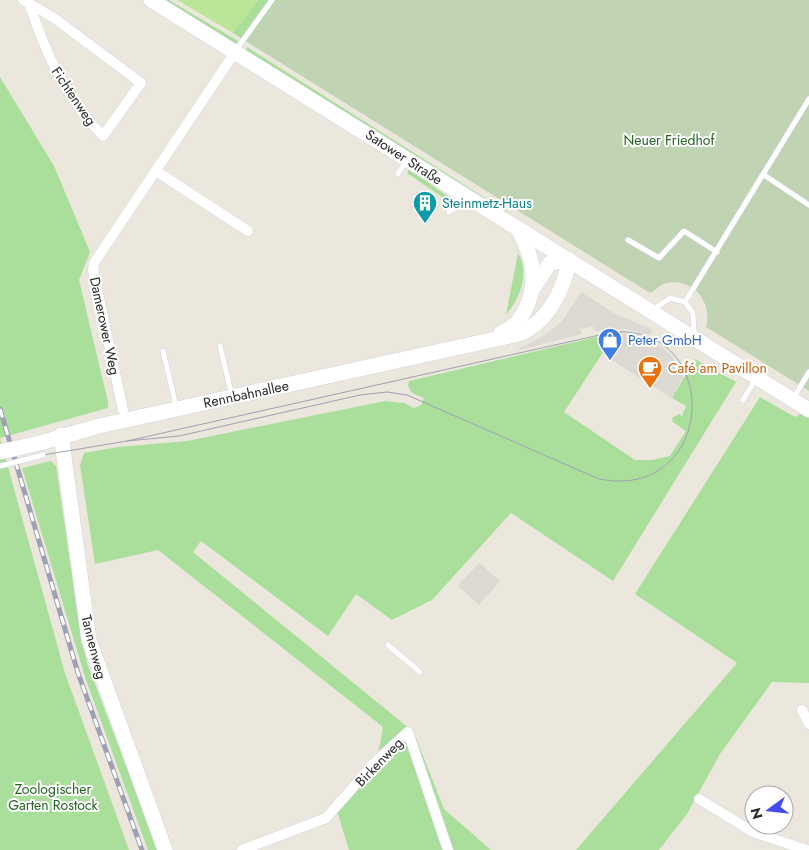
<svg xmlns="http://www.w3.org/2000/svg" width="809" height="850" viewBox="0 0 809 850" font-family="Jost,sans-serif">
  <rect width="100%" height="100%" fill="#ebe7dc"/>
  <g fill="#aadf9b">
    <path d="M164 0H169L238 41 236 44Z"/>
    <path d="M236 0H278L247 42 233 33 223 17Z"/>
    <path d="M247 47 512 215 482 200 246 51Z"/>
    <path d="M0 77 54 166 90 252 79 280 108 402V408L0 438 65 673 129 850H0Z"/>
    <path d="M409 169 457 203 455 206 407 173Z"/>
    <path d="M518 253C530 274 520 298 506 315Z"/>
    <path d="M600 336 602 354 564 412 635 460H652L670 456 686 431 673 422 672 418 679 414 682 416 686 406 672 398 695 359 736 382 613 581 511 513 432 600 392 620 356 594 328 636 201 541 193 552 410 729 416 738 444 809 491 850H349L336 808 377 760 383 727 158 550 95 564 80 465 84 453 118 447 187 441 385 401 404 403 414 408 421 405 424 398 412 393 408 386 409 381Z"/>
    <path d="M760 397 795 417 809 409V683L772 682 720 754 687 814 659 850H576L737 663 635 594Z"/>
    <path d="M51 461 56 466 81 637 87 663 158 850H148L86 680 22 468Z"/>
  </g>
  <path fill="#c0d4b4" d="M278 0H809V391L706 327C713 302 693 278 667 283 660 284 657 290 650 293L247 42Z"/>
  <path fill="#bbe698" d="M177 0H259L233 33Z"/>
  <g fill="#dcd9d3">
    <path d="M581 292 614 313 653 330 650 335 625 329 595 331 593 326 580 329 582 334 515 351 548 333 563 320Z"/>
    <path d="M614 333 632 334 649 339 666 350 674 359 683 377 672 398 602 354 600 336Z"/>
    <path d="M479 563 500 581 479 605 458 586Z"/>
  </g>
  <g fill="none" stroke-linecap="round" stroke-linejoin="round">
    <defs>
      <g id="lane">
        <path d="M236 50 272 0"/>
        <path d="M398 174 406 161"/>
        <path d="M764 175 809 205"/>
        <path d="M449 212 467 200"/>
        <path d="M628 240 659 258 684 231 717 252"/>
        <path d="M685 302 693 313 694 334"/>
        <path d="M653 310 670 298 685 302 809 99"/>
        <path d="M220 346 232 396"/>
        <path d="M163 351 176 406"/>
        <path d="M793 399 809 372"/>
        <path d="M743 400 755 380"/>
        <path d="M388 645 420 672"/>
      </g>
      <g id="street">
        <path d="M23 0 54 18 141 83 103 136C66 99 45 52 29 3"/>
        <path d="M156 171 248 231"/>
        <path d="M123 410 93 270 94 263 235 52"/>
        <path d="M802 710 809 724"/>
        <path d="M699 799 753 832 807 850"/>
        <path d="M242 850 326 818 377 760 408 732 448 850"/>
      </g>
      <g id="secondary">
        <path d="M151 0 809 410"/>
        <path d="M534 287 550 263 569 260"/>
        <path d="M500 334C504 331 509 329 513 326 519 322 522 316 525 310 539 282 533 257 519 231"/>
        <path d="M61 435 89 640 165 850"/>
        <path d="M40 443 99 426 519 334C548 322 564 290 569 260"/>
      </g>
    </defs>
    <use href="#lane" stroke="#d2d3e2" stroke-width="6"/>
    <use href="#street" stroke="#d2d3e2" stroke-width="11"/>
    <use href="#secondary" stroke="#d2d3e2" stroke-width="16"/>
    <use href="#lane" stroke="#fff" stroke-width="5"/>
    <use href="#street" stroke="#fff" stroke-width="10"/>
    <use href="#secondary" stroke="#fff" stroke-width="15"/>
    <path stroke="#9fa0b3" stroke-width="1" d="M43 455 127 441 613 332C725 325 716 502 599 479L407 395 387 392 360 395 179 436 127 441"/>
    <defs>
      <path id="rail" d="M0 409 78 673 142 850"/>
    </defs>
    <use href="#rail" stroke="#9fa0b3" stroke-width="5"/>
    <use href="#rail" stroke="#fff" stroke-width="3" stroke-dasharray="9" stroke-linecap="butt"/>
    <defs>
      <path id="lane-bridge" d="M0 466 43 455"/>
      <path id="secondary-bridge" d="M0 452 40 443"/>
    </defs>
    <use href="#lane-bridge" stroke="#d2d3e2" stroke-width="6" stroke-linecap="butt"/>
    <use href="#secondary-bridge" stroke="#d2d3e2" stroke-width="16" stroke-linecap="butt"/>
    <use href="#lane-bridge" stroke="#fff" stroke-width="5"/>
    <use href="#secondary-bridge" stroke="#fff" stroke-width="15"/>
  </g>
  <defs>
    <symbol id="building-pin" viewBox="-11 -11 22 30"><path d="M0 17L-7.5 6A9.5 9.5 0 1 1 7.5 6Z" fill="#0f9aa8" stroke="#fff"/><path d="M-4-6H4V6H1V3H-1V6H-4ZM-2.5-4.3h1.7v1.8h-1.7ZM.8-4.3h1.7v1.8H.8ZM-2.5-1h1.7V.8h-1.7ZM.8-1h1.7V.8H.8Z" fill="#fff"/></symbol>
    <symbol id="shop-pin" viewBox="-11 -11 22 30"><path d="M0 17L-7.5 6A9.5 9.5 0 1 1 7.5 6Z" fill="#3f7fe0" stroke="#fff"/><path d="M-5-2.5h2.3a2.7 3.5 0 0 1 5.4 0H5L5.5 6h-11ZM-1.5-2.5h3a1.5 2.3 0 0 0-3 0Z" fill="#fff"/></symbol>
    <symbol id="cafe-pin" viewBox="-11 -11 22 30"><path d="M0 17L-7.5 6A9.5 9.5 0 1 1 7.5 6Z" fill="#e8710a" stroke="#fff"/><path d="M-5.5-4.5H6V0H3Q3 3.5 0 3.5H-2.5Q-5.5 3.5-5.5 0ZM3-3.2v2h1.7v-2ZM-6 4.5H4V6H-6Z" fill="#fff"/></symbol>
  </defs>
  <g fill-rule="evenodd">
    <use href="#building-pin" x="411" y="189" width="28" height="38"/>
    <use href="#shop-pin" x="596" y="326" width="28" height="38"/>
    <use href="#cafe-pin" x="636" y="354" width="28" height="38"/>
  </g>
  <g text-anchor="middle" stroke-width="4" stroke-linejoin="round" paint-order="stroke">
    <g font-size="14" fill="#2a2a2a" stroke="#fff">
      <text transform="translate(74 96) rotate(56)" y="5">Fichtenweg</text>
      <text transform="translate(404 157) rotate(33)" y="5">Satower Straße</text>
      <text transform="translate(105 326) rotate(78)" y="5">Damerower Weg</text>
      <text transform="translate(246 394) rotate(-12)" y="5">Rennbahnallee</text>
      <text transform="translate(94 647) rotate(76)" y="5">Tannenweg</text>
      <text transform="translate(379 762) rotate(-46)" y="5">Birkenweg</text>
    </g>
    <g font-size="14" fill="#23631e" stroke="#fff">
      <text x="669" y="145">Neuer Friedhof</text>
      <text x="53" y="794">Zoologischer<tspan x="53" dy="16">Garten Rostock</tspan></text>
    </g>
    <g font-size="14" fill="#0d838f" stroke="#fff" text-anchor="start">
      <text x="442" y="208">Steinmetz-Haus</text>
    </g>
    <g font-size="14" fill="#366cbe" stroke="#fff" text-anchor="start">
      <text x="628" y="345">Peter GmbH</text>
    </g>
    <g font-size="14" fill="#c56008" stroke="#fff" text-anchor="start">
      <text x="668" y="373">Café am Pavillon</text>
    </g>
  </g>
  <g transform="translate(769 810) rotate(255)"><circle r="24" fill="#ffffff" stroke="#aaaaaa"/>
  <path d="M0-4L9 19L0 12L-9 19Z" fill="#444ef0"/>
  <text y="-8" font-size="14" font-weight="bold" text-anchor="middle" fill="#2a2a2a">N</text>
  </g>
</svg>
